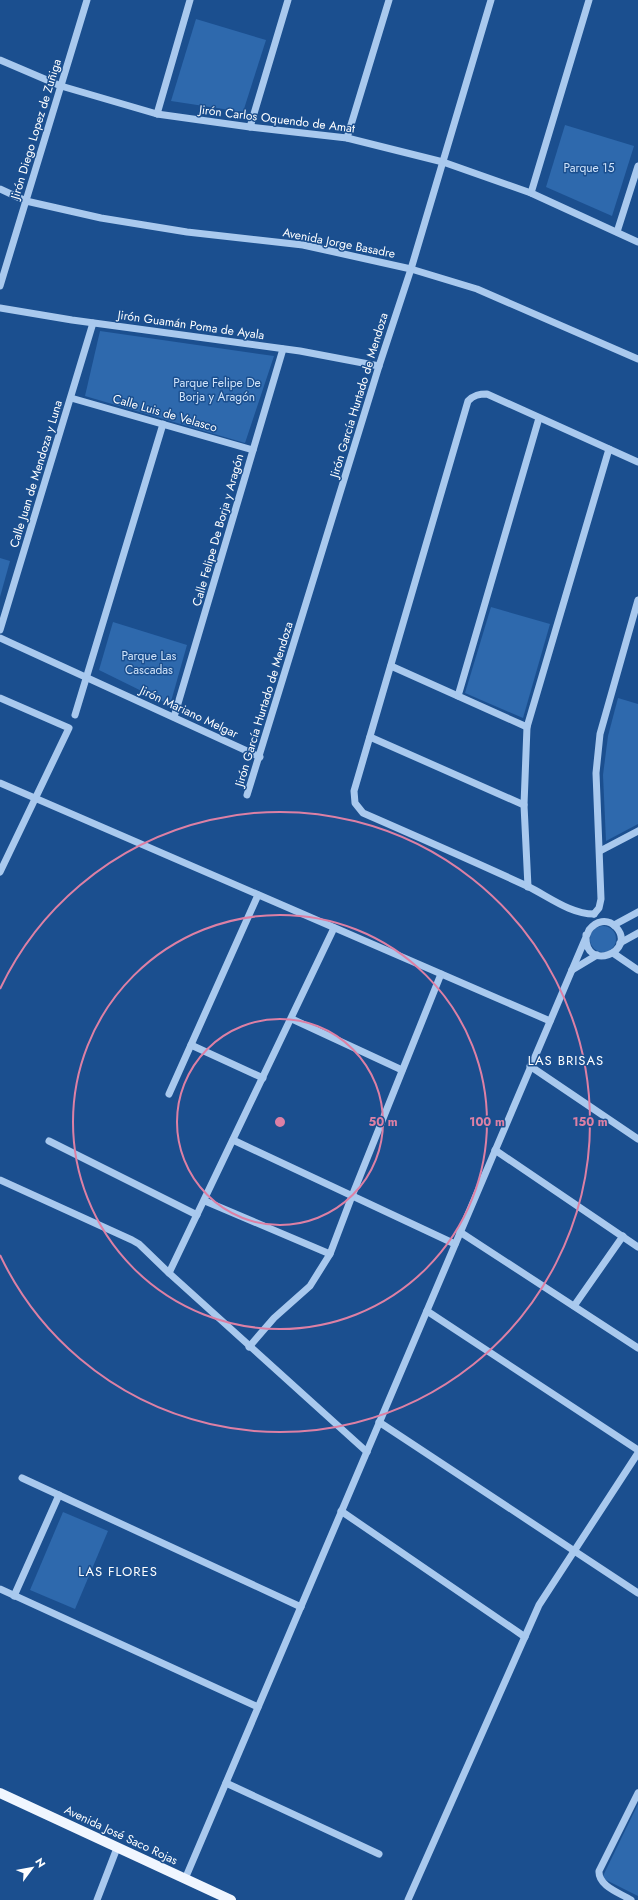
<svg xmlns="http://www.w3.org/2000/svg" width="638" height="1900" viewBox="0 0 638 1900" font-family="Jost,sans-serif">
  <rect width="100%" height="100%" fill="#1b4f8f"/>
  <g fill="#2e69ad">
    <path d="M196 19 266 40 243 112 171 101Z"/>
    <path d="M565 125 634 146 612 216 546 187Z"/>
    <path d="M100 331 274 356 245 443 85 396Z"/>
    <path d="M0 558 10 561 0 597Z"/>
    <path d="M491 607 550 624 523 718 465 693Z"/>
    <path d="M113 622 187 645 170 705 99 670Z"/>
    <path d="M618 698 638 704V824L606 841 603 775 608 736Z"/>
    <circle cx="603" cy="939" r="13"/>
    <path d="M63 1512 108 1531 75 1609 30 1590Z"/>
    <path d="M638 1804V1896L602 1878Z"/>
  </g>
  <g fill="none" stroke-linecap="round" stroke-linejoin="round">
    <g stroke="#a9c9ee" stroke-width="7">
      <path d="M0 60 61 86 157 114 250 127 347 138 443 162 531 193 638 242"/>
      <path d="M157 114 190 0"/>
      <path d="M250 127 288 0"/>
      <path d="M347 138 389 0"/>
      <path d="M0 189 26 201 101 218 187 232 303 245 411 269 477 289 638 359"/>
      <path d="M531 193 589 0"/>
      <path d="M617 232 638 166"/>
      <path d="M0 286 87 0"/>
      <path d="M0 308 72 320 300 351 379 366"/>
      <path d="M71 398 253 450"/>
      <path d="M0 630 93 323"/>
      <path d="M0 638 260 757"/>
      <path d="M391 666 527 727"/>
      <path d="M458 696 539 418"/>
      <path d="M0 698 69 728 0 872"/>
      <path d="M75 715 163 424"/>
      <path d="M174 717 283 349"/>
      <path d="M370 737 524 805"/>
      <path d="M0 783 550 1021"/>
      <path d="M247 795 379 366 411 269 491 0"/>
      <path d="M600 851 638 831"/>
      <path d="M528 887 524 805 527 727 609 449"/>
      <path d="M594 914C570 914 548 896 527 886 473 861 418 837 363 813L355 803 354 791 468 401C474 395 479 394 487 394L638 462"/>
      <path d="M594 914 599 908 601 899 596 773 600 734 638 600"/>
      <path d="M614 925 638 912"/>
      <path d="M620 943 638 933"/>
      <path d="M613 953 638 970"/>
      <path d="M572 970 597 955"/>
      <path d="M292 1019 402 1070"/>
      <path d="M191 1045 263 1078"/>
      <path d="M530 1066 638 1139"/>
      <path d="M169 1094 258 895"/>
      <path d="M233 1140 455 1244"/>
      <path d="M49 1141 197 1215"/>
      <path d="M495 1150 638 1247"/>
      <path d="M0 1180 132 1240 139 1244 169 1273 367 1452"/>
      <path d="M205 1201 330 1254"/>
      <path d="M460 1232 638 1348"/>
      <path d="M169 1273 334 928"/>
      <path d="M574 1306 623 1236"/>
      <path d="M427 1311 638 1450"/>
      <path d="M249 1347 274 1318 310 1286 330 1254 352 1196 441 974"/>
      <path d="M379 1422 638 1593"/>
      <path d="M22 1478 301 1607"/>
      <path d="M341 1511 525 1637"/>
      <path d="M0 1589 258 1707"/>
      <path d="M14 1596 59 1495"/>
      <path d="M226 1783 379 1854"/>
      <path d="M185 1879 589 930C596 921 607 918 616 927 638 951 584 974 586 935"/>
      <path d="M97 1900 117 1848"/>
      <path d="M408 1900 539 1605 638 1453"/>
      <path d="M631 1900C620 1893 598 1886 599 1871L638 1793"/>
    </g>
    <path stroke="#f0f6ff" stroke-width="10" d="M0 1793 231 1900"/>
  </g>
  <g fill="none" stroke="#dd80a5" stroke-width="2">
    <circle cx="280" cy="1122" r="103"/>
    <circle cx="280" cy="1122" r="207"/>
    <path d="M0 989A310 310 0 1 1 0 1255"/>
  </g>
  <g text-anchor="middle" stroke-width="3" stroke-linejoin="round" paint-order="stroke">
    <g font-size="12" fill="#fff" stroke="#1b4f8f">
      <text transform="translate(277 119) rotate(7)" y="4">Jirón Carlos Oquendo de Amat</text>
      <text transform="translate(36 129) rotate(-73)" y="4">Jirón Diego Lopez de Zuñiga</text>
      <text transform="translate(339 243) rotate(11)" y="4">Avenida Jorge Basadre</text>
      <text transform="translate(191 325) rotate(8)" y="4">Jirón Guamán Poma de Ayala</text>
      <text transform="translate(359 395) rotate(-73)" y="4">Jirón García Hurtado de Mendoza</text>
      <text transform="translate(165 413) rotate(16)" y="4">Calle Luis de Velasco</text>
      <text transform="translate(36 474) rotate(-73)" y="4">Calle Juan de Mendoza y Luna</text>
      <text transform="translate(218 530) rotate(-74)" y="4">Calle Felipe De Borja y Aragón</text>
      <text transform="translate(264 704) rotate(-73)" y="4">Jirón García Hurtado de Mendoza</text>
      <text transform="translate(189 712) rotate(25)" y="4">Jirón Mariano Melgar</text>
      <text transform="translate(121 1835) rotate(25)" y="4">Avenida José Saco Rojas</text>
    </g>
    <g font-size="12" fill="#cfe3fa" stroke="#1b4f8f">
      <text x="589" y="172">Parque 15</text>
      <text x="217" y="387">Parque Felipe De<tspan x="217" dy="14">Borja y Aragón</tspan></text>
      <text x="149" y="660">Parque Las<tspan x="149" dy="14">Cascadas</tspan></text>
    </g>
    <g font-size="13" letter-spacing="1" fill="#fff" stroke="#1b4f8f">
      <text x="566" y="1065">LAS BRISAS</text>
      <text x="118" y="1576">LAS FLORES</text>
    </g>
  </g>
  <circle cx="280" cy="1122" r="6" fill="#dd80a5" stroke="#1b4f8f" stroke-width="2"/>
  <g font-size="12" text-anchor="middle" font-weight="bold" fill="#dd80a5" stroke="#1b4f8f" stroke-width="3" stroke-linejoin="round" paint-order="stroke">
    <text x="383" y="1126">50 m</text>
    <text x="487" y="1126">100 m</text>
    <text x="590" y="1126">150 m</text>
  </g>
  <g transform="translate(32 1868) rotate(58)" stroke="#1b4f8f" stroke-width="3" paint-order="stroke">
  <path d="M0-3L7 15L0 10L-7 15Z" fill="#ffffff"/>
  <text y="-6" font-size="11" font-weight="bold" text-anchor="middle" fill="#ffffff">N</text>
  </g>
</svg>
